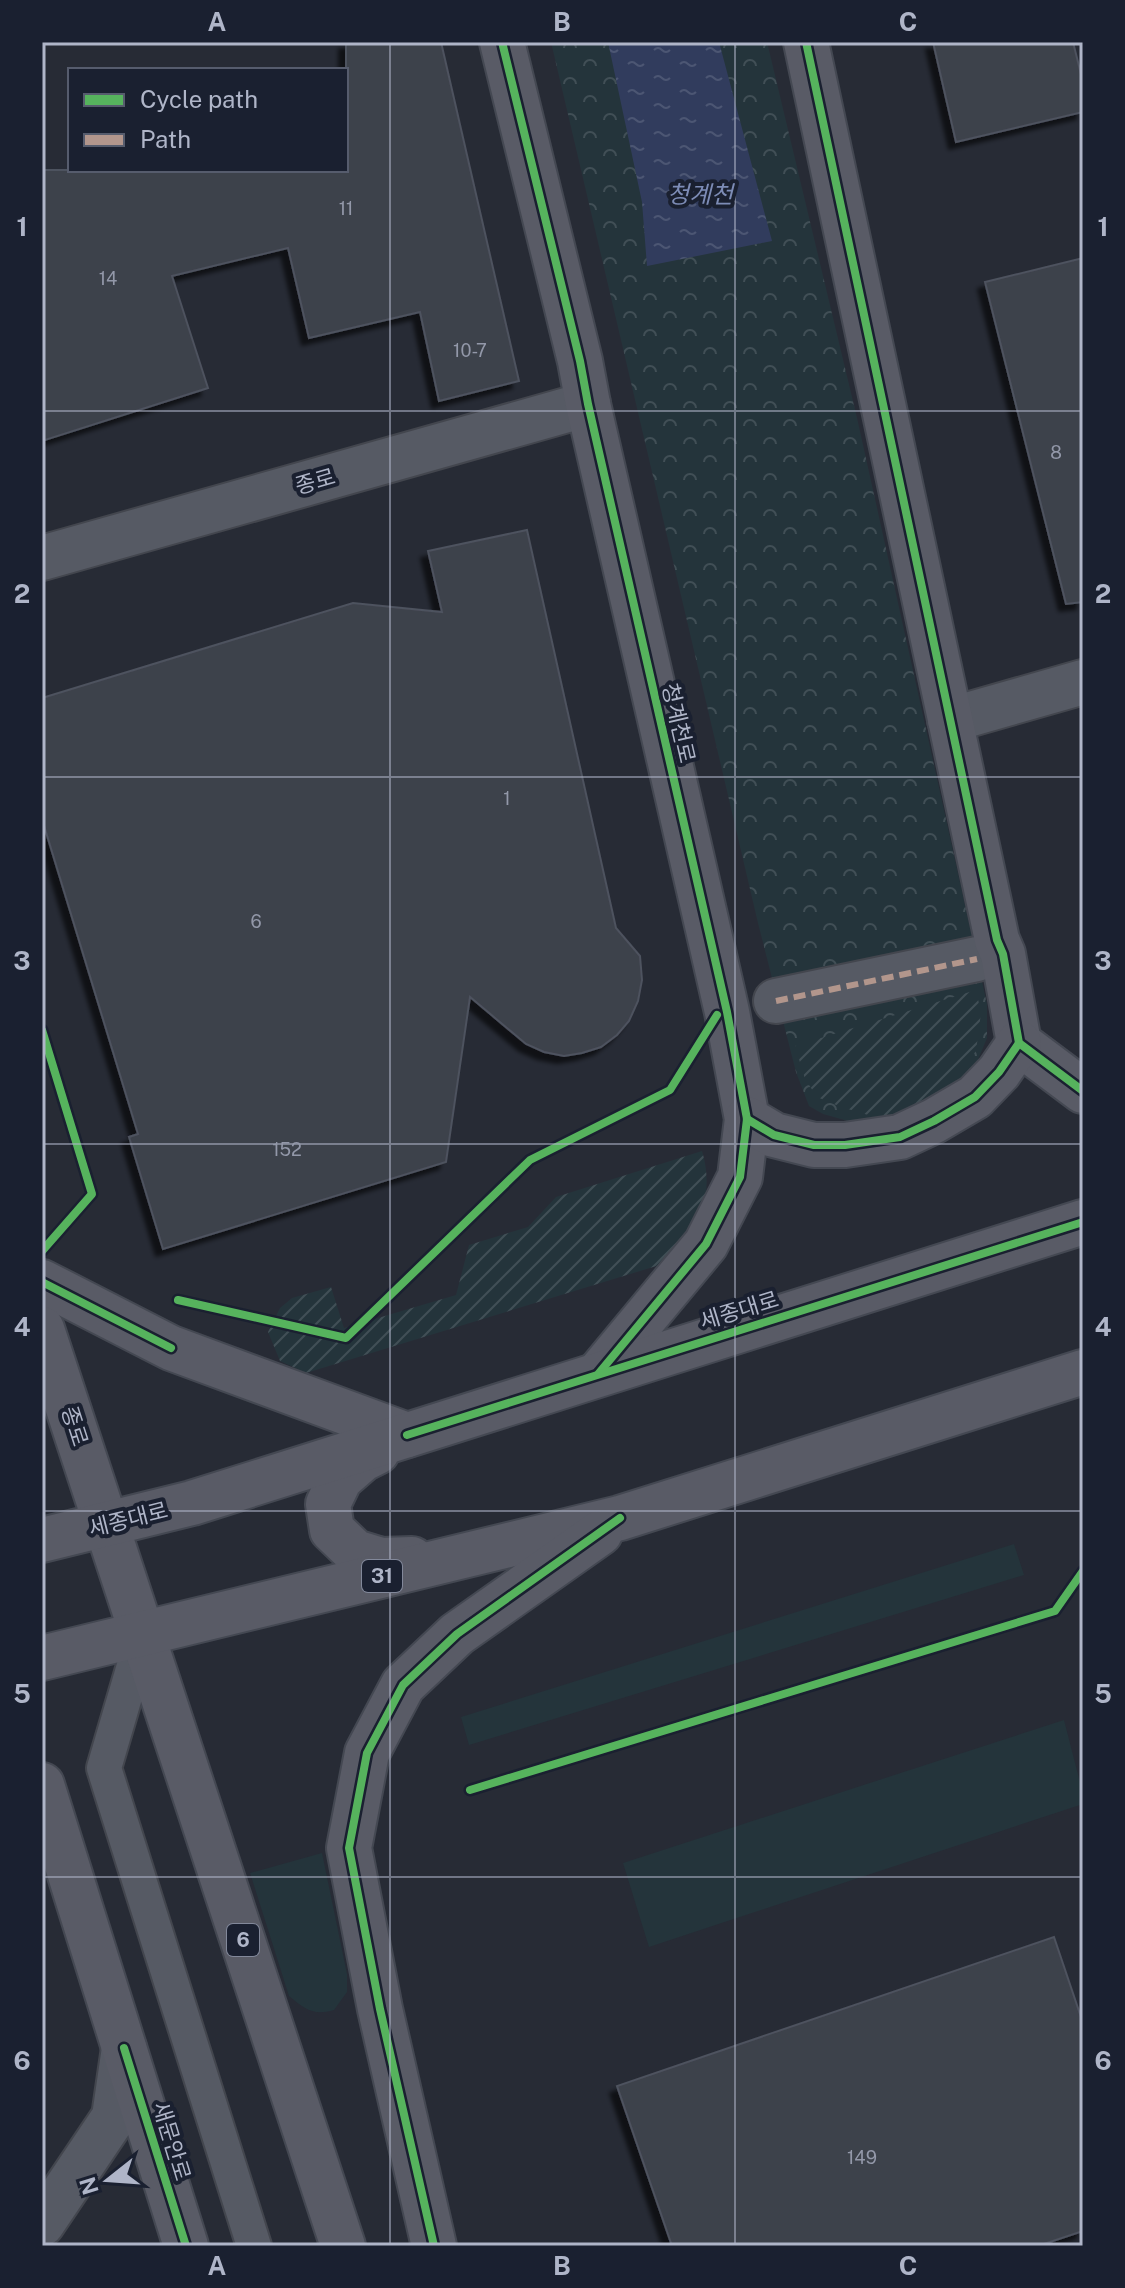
<svg xmlns="http://www.w3.org/2000/svg" width="1125" height="2288" viewBox="0 0 1125 2288" font-family="'Public Sans','Noto Sans KR',sans-serif">
  <defs>
    <pattern id="park-crowns" width="20" height="18" patternUnits="userSpaceOnUse" patternTransform="scale(2)"><rect width="20" height="18" fill="#24343b"/><path d="M2 6a3 3 0 1 1 6 0M12 15a3 3 0 1 1 6 0" fill="none" stroke="#414f56"/></pattern>
    <pattern id="garden-furrows" width="10" height="10" patternUnits="userSpaceOnUse" patternTransform="scale(2)"><rect width="10" height="10" fill="#24343b"/><path d="M-1 1l2-2M0 10L10 0M9 11l2-2" fill="none" stroke="#414f56"/></pattern>
    <pattern id="water-ripples" width="26" height="14" patternUnits="userSpaceOnUse" patternTransform="scale(2)"><rect width="26" height="14" fill="#313c5d"/><path d="M2 4q2-2 4 0t4 0M15 11q2-2 4 0t4 0" fill="none" stroke="#4c5673"/></pattern>
    <filter id="shadow"><feDropShadow dx="-7" dy="7" stdDeviation="2" flood-color="#0009"/></filter>
  </defs>
  <rect width="100%" height="100%" fill="#272b35"/>
  <g fill="#24343b">
    <path d="M1014 1544 1024 1575 469 1745 461 1717Z"/>
    <path d="M1064 1720 1083 1794V1804L649 1947 623 1863Z"/>
    <path d="M322 1853 347 1974V1992L334 2010C313 2016 305 2009 289 1996L250 1873Z"/>
  </g>
  <path fill="url(#park-crowns)" d="M551 42H767L857 418 987 1004V1038L977 1062 964 1084 912 1117 855 1123 823 1114 809 1106 796 1072 758 923Z"/>
  <g fill="url(#garden-furrows)">
    <path d="M976 990 981 1013 976 1051 952 1082 916 1110 875 1117 841 1107 817 1097 805 1079 795 1046Z"/>
    <path d="M702 1151C711 1180 707 1210 690 1236 683 1246 672 1255 663 1264L306 1373 280 1361 268 1332 280 1308 292 1298 331 1287 344 1328 456 1295 469 1245 528 1227 556 1197Z"/>
  </g>
  <path fill="url(#water-ripples)" d="M608 42H719L772 241 647 266 642 202Z"/>
  <g fill="#3e424c" stroke="#4e525e" stroke-width="2" filter="url(#shadow)">
    <path d="M346 42H441L519 381 439 401 420 312 309 338 288 248 172 276 208 388 42 441V170H346Z"/>
    <path d="M933 42H1073L1083 82V112L956 142Z"/>
    <path d="M1083 258V602L1066 604 985 282Z"/>
    <path d="M527 530 616 928 640 956 642 980 638 1001 629 1021 617 1035 601 1047 582 1053 564 1056 544 1052 526 1044 470 997 446 1162 163 1249 129 1137 138 1134 42 819V698L353 603 442 612 428 551Z"/>
    <path d="M1054 1937 1083 2023V2231L1038 2246H672L617 2086Z"/>
  </g>
  <g fill="none" stroke-linecap="round" stroke-linejoin="round">
    <defs>
      <path id="service" d="M143 1635 104 1768 254 2246"/>
      <path id="pedestrian" d="M776 1001 977 959"/>
      <g id="minor">
        <path d="M42 558 588 404"/>
        <path d="M950 720 1083 682"/>
        <path d="M42 2224 114 2117 124 2048"/>
      </g>
      <g id="primary">
        <path d="M502 42 580 361 588 404 727 1012 747 1119 740 1177 706 1244 599 1373"/>
        <path d="M806 42 997 940 1003 954 1019 1043 1083 1091"/>
        <path d="M747 1119 774 1135 814 1145H845L900 1137 934 1121 975 1097 999 1072 1019 1043"/>
        <path d="M42 1282 171 1348 407 1435"/>
        <path d="M42 1329 343 2246"/>
        <path d="M377 1452 363 1459 340 1479 328 1504 332 1530 355 1552 381 1560 412 1559"/>
        <path d="M42 1540 192 1503 1083 1222"/>
        <path d="M42 1658 620 1518 1083 1372"/>
        <path d="M42 1785 186 2246"/>
        <path d="M434 2246 380 2009 349 1848 367 1753 403 1685 457 1634 600 1533"/>
      </g>
    </defs>
    <use href="#service" stroke="#43464e" stroke-width="38"/>
    <use href="#pedestrian" stroke="#43464e" stroke-width="48"/>
    <use href="#minor" stroke="#43464e" stroke-width="48"/>
    <use href="#primary" stroke="#444852" stroke-width="48"/>
    <use href="#service" stroke="#565a64" stroke-width="34"/>
    <use href="#pedestrian" stroke="#565a64" stroke-width="44"/>
    <use href="#minor" stroke="#565a64" stroke-width="44"/>
    <use href="#primary" stroke="#595b66" stroke-width="44"/>
    <path stroke="#b2968c" stroke-width="6" stroke-dasharray="12 6" stroke-linecap="butt" d="M776 1001 977 959"/>
    <defs>
      <g id="cycleway">
        <path d="M502 42 580 361 588 404 727 1012 747 1119 740 1177 706 1244 599 1373"/>
        <path d="M806 42 997 940 1003 954 1019 1043 1083 1091"/>
        <path d="M42 1030 92 1194 42 1251"/>
        <path d="M747 1119 774 1135 814 1145H845L900 1137 934 1121 975 1097 999 1072 1019 1043"/>
        <path d="M42 1282 171 1348"/>
        <path d="M178 1300 346 1338 530 1160 670 1090 717 1015"/>
        <path d="M407 1435 1083 1222"/>
        <path d="M470 1790 1055 1611 1083 1571"/>
        <path d="M124 2048 186 2246"/>
        <path d="M434 2246 380 2009 349 1848 367 1753 403 1685 457 1634 620 1518"/>
      </g>
    </defs>
    <use href="#cycleway" stroke="#1a2030" stroke-width="13"/>
    <use href="#cycleway" stroke="#56b35d" stroke-width="8"/>
  </g>
  <path fill="none" stroke="#afb5c8" stroke-width="2" stroke-opacity="0.55" d="M390 42V2246M735 42V2246M42 411H1083M42 777H1083M42 1144H1083M42 1511H1083M42 1877H1083"/>
  <g text-anchor="middle" stroke-width="8" stroke-linejoin="round" paint-order="stroke">
    <g font-size="18" fill="#9398a9">
      <text x="346" y="215">11</text>
      <text x="108" y="285">14</text>
      <text x="470" y="357">10-7</text>
      <text x="1056" y="459">8</text>
      <text x="507" y="805">1</text>
      <text x="256" y="928">6</text>
      <text x="287" y="1156">152</text>
      <text x="862" y="2164">149</text>
    </g>
    <g fill="#1a2030" stroke="#82889a" stroke-width="2">
      <rect x="362" y="1560" width="40" height="32" rx="6"/>
      <rect x="227" y="1924" width="32" height="32" rx="6"/>
    </g>
    <g font-size="20" font-weight="bold" fill="#afb5c8">
      <text x="382" y="1583">31</text>
      <text x="243" y="1947">6</text>
    </g>
    <g font-size="22" fill="#afb5c8" stroke="#1a2030">
      <text transform="translate(315 481) rotate(-16)" y="8">종로</text>
      <text transform="translate(679 723) rotate(77)" y="8">청계천로</text>
      <text transform="translate(739 1310) rotate(-17)" y="8">세종대로</text>
      <text transform="translate(75 1426) rotate(72)" y="8">종로</text>
      <text transform="translate(128 1519) rotate(-14)" y="8">세종대로</text>
      <text transform="translate(172 2141) rotate(73)" y="8">새문안로</text>
    </g>
    <g font-size="24" font-style="italic" fill="#7d8cb6" stroke="#1a2030">
      <text x="700" y="203">청계천</text>
    </g>
  </g>
  <rect width="1125" height="2288" fill="none" stroke="#1a2030" stroke-width="88"/>
  <rect x="68" y="68" width="280" height="104" fill="#1a2030" stroke="#565c6d" stroke-width="2"/>
  <rect x="84" y="94" width="40" height="12" fill="#56b35d" stroke="#565c6d" stroke-width="2"/>
  <text x="140" y="108" font-size="24" fill="#afb5c8">Cycle path</text>
  <rect x="84" y="134" width="40" height="12" fill="#b2968c" stroke="#565c6d" stroke-width="2"/>
  <text x="140" y="148" font-size="24" fill="#afb5c8">Path</text>
  <g transform="translate(108 2180) rotate(253)" stroke="#1a2030" stroke-width="6" paint-order="stroke">
  <path d="M0-6L14 30L0 20L-14 30Z" fill="#afb5c8"/>
  <text y="-12" font-size="22" font-weight="bold" text-anchor="middle" fill="#afb5c8">N</text>
  </g>
  <rect x="44" y="44" width="1037" height="2200" fill="none" stroke="#afb5c8" stroke-width="3"/>
  <g font-size="26" text-anchor="middle" font-weight="bold" fill="#afb5c8">
    <text x="217" y="31">A</text>
    <text x="562" y="31">B</text>
    <text x="908" y="31">C</text>
    <text x="22" y="236">1</text>
    <text x="1103" y="236">1</text>
    <text x="22" y="603">2</text>
    <text x="1103" y="603">2</text>
    <text x="22" y="970">3</text>
    <text x="1103" y="970">3</text>
    <text x="22" y="1336">4</text>
    <text x="1103" y="1336">4</text>
    <text x="22" y="1703">5</text>
    <text x="1103" y="1703">5</text>
    <text x="22" y="2070">6</text>
    <text x="1103" y="2070">6</text>
    <text x="217" y="2275">A</text>
    <text x="562" y="2275">B</text>
    <text x="908" y="2275">C</text>
  </g>
</svg>
